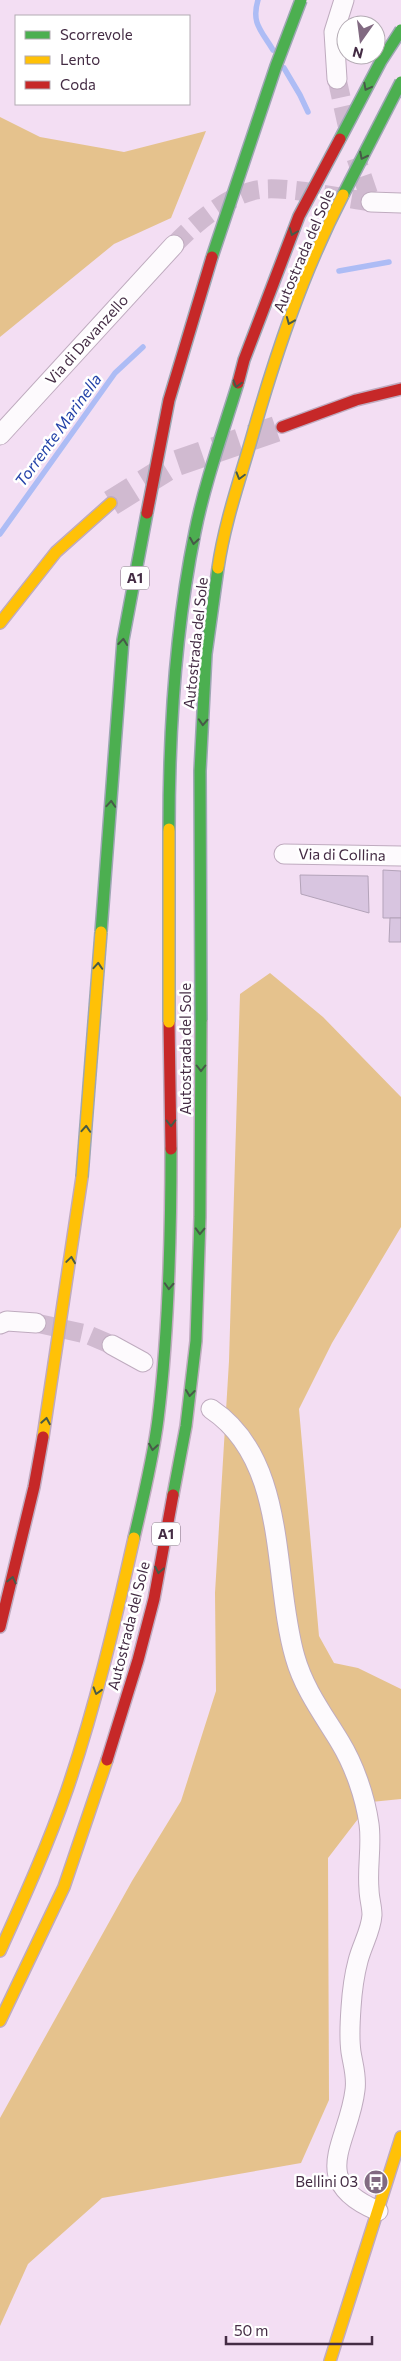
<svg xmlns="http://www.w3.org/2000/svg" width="401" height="2361" viewBox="0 0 401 2361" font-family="Commissioner,sans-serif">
  <rect width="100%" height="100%" fill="#f3def3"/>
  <g fill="#e5c28d">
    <path d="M0 117 40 137 124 152 206 131 171 218 114 244 0 337Z"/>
    <path d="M270 973 323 1017 401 1097V1227L332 1343 299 1409 319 1636 334 1663 358 1668 401 1689V1799L371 1802 328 1858 329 2100 301 2163 102 2198 28 2264 0 2326V2118L132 1881 181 1801 216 1691 215 1593 229 1361 240 994Z"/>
  </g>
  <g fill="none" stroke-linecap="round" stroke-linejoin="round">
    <g stroke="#adbcf5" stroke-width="5.5">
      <path d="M258 0C251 23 261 30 273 50"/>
      <path d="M284 68 300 95 308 112"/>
      <path d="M339 271 389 262"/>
      <path d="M0 534 115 373 143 347"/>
    </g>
  </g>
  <g fill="#d8c5e0" stroke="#b3a3b9">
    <path d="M383 870 401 871V918H383Z"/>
    <path d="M300 875 368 876 369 913 301 894Z"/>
    <path d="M390 918H401V942H389Z"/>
  </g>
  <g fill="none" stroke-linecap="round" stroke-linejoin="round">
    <g stroke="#d0bad0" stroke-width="19" stroke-dasharray="19 9" stroke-linecap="butt">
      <path d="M337 79 348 129"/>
      <path d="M174 245C194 224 227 196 256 190 284 185 341 198 371 202L356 158"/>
      <path d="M36 1323 86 1334 112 1345"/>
    </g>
    <path stroke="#d0bad0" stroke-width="26" stroke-dasharray="26 13" stroke-linecap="butt" d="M111 503 174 464 282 427"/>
    <defs>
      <g id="street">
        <path d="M337 79 334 32 344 0"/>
        <path d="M371 202 401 203"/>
        <path d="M0 435 174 245"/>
        <path d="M284 854 401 856"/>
        <path d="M0 1324 7 1321 36 1323"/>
        <path d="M112 1345 143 1362"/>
        <path d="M211 1409C289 1461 272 1578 295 1657 304 1689 323 1714 340 1742 354 1765 365 1796 369 1824 372 1845 367 1867 369 1889 369 1898 372 1906 372 1915 371 1931 362 1945 358 1961 354 1976 352 1992 351 2008 350 2022 349 2038 351 2052 353 2065 357 2076 355 2090 349 2143 306 2181 378 2211"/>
      </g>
      <g id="fast">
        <path d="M173 1495 186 1426 196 1341 200 1217 201 1020"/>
        <path d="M134 1538C143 1499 153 1459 158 1419 169 1330 171 1239 171 1149"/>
      </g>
      <g id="slow">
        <path d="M0 623 56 552 111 503"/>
        <path d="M43 1437 82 1177"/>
        <path d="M0 1951C24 1898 48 1845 67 1790 95 1708 115 1623 134 1538"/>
        <path d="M0 2021 64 1887 107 1760"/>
        <path d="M330 2361 401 2137"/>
      </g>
      <g id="jam">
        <path d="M282 427 356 400 401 389"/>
        <path d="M169 1022 171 1149"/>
        <path d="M0 1627 34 1487 43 1437"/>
        <path d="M107 1760 138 1660 154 1599 173 1495"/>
      </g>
    </defs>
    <use href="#street" stroke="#bfabbf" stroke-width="21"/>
    <use href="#fast" stroke="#bfabbf" stroke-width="14"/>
    <use href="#slow" stroke="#bfabbf" stroke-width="14"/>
    <use href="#jam" stroke="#bfabbf" stroke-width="14"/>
    <use href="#street" stroke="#fdfafd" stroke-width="19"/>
    <use href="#fast" stroke="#4caf50" stroke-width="11"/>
    <use href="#slow" stroke="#ffc107" stroke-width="11"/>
    <use href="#jam" stroke="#c62828" stroke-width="11"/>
    <defs>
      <g id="fast-bridge">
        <path d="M340 139 381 61 401 30"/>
        <path d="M343 195 401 82"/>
        <path d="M212 257 276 66 301 0"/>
        <path d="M169 829C169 730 175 630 195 532 205 482 223 432 238 383"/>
        <path d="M101 932 123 640 147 513"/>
        <path d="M201 1020 200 771 206 654 218 568"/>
      </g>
      <g id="slow-bridge">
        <path d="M218 568C224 526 238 485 250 444 274 359 302 274 343 195"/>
        <path d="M169 829V1022"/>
        <path d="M82 1177 101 932"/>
      </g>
      <g id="jam-bridge">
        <path d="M238 383 244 360 299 216 340 139"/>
        <path d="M147 513 169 400 212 257"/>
      </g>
    </defs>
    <use href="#fast-bridge" stroke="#9ea7b4" stroke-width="14" stroke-linecap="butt"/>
    <use href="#slow-bridge" stroke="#9ea7b4" stroke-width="14" stroke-linecap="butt"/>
    <use href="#jam-bridge" stroke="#9ea7b4" stroke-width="14" stroke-linecap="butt"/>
    <use href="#fast-bridge" stroke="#4caf50" stroke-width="11"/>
    <use href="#slow-bridge" stroke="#ffc107" stroke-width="11"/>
    <use href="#jam-bridge" stroke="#c62828" stroke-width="11"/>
  </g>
  <defs><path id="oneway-chevron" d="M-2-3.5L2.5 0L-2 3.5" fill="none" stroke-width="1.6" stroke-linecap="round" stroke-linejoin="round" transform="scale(1.25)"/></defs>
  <g stroke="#475a48">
    <use href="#oneway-chevron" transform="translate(367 87) rotate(118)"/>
    <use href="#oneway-chevron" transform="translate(363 156) rotate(117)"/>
    <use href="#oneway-chevron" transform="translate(293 232) rotate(111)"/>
    <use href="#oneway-chevron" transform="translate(290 321) rotate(112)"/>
    <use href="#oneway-chevron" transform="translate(237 384) rotate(106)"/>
    <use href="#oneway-chevron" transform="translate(240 476) rotate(106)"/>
    <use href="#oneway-chevron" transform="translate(194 541) rotate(99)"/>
    <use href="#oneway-chevron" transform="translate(123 642) rotate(-84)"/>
    <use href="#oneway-chevron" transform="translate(203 722) rotate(93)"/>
    <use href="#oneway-chevron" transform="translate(111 804) rotate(-86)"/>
    <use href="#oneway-chevron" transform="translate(98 966) rotate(-86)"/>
    <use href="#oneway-chevron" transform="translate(201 1068) rotate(90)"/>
    <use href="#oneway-chevron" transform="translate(171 1123) rotate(89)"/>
    <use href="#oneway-chevron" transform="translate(86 1129) rotate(-86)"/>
    <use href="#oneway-chevron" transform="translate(200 1231) rotate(92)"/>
    <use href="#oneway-chevron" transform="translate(71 1260) rotate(-82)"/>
    <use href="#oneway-chevron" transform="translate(169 1286) rotate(93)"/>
    <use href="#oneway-chevron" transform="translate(190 1393) rotate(97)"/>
    <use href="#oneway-chevron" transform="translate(46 1421) rotate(-80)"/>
    <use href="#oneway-chevron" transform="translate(153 1447) rotate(99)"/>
    <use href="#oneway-chevron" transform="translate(159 1570) rotate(101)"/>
    <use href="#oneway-chevron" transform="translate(12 1580) rotate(-77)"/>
    <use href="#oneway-chevron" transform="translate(97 1691) rotate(107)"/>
  </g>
  <defs>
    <symbol id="bus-disc" viewBox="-11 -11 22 22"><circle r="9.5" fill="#816a81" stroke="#fff"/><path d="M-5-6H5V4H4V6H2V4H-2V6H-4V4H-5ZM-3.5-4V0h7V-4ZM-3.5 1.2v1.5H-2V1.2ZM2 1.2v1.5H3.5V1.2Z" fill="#fff"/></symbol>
  </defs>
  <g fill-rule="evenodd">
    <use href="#bus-disc" x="362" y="2168" width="28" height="28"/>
  </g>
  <g text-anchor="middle" stroke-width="5" stroke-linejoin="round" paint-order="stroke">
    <g fill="#fff" stroke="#7c6b7c" stroke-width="1">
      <rect x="121" y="566.5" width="28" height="23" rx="4"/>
      <rect x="152" y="1522.5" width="28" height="23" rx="4"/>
    </g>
    <g font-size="14" font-weight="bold" fill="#442c44">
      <text x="135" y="583">A1</text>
      <text x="166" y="1539">A1</text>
    </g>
    <g font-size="15" fill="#442c44" stroke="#fff">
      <text transform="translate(304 251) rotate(-67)" y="5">Autostrada del Sole</text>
      <text transform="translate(87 340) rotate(-48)" y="5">Via di Davanzello</text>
      <text transform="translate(196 643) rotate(-84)" y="5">Autostrada del Sole</text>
      <text transform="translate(342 855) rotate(1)" y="5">Via di Collina</text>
      <text transform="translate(186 1049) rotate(-90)" y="5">Autostrada del Sole</text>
      <text transform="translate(129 1626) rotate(-76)" y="5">Autostrada del Sole</text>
    </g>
    <g font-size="15" fill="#442c44" stroke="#fff" text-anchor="end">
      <text x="358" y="2187">Bellini 03</text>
    </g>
    <g font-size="16" font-style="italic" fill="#2342a8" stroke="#fff">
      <text transform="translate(58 430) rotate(-54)" y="6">Torrente Marinella</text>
    </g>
  </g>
  <rect x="15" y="15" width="175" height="90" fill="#ffffff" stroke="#b4abb4"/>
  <rect x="25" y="31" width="25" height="8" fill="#4caf50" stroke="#b4abb4"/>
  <text x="60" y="40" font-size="15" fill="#442c44">Scorrevole</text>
  <rect x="25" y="56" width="25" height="8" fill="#ffc107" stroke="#b4abb4"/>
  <text x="60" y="65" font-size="15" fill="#442c44">Lento</text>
  <rect x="25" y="81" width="25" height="8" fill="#c62828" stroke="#b4abb4"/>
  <text x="60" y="90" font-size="15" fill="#442c44">Coda</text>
  <g transform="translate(361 40) rotate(194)"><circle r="24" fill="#ffffff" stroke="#b4abb4"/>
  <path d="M0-4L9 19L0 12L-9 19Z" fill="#816a81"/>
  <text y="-8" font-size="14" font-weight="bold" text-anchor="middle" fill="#442c44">N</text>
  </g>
  <path d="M226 2336v8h146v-8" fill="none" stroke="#442c44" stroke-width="2.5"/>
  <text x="234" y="2336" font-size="15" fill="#442c44" stroke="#ffffff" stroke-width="4" paint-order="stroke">50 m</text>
</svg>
